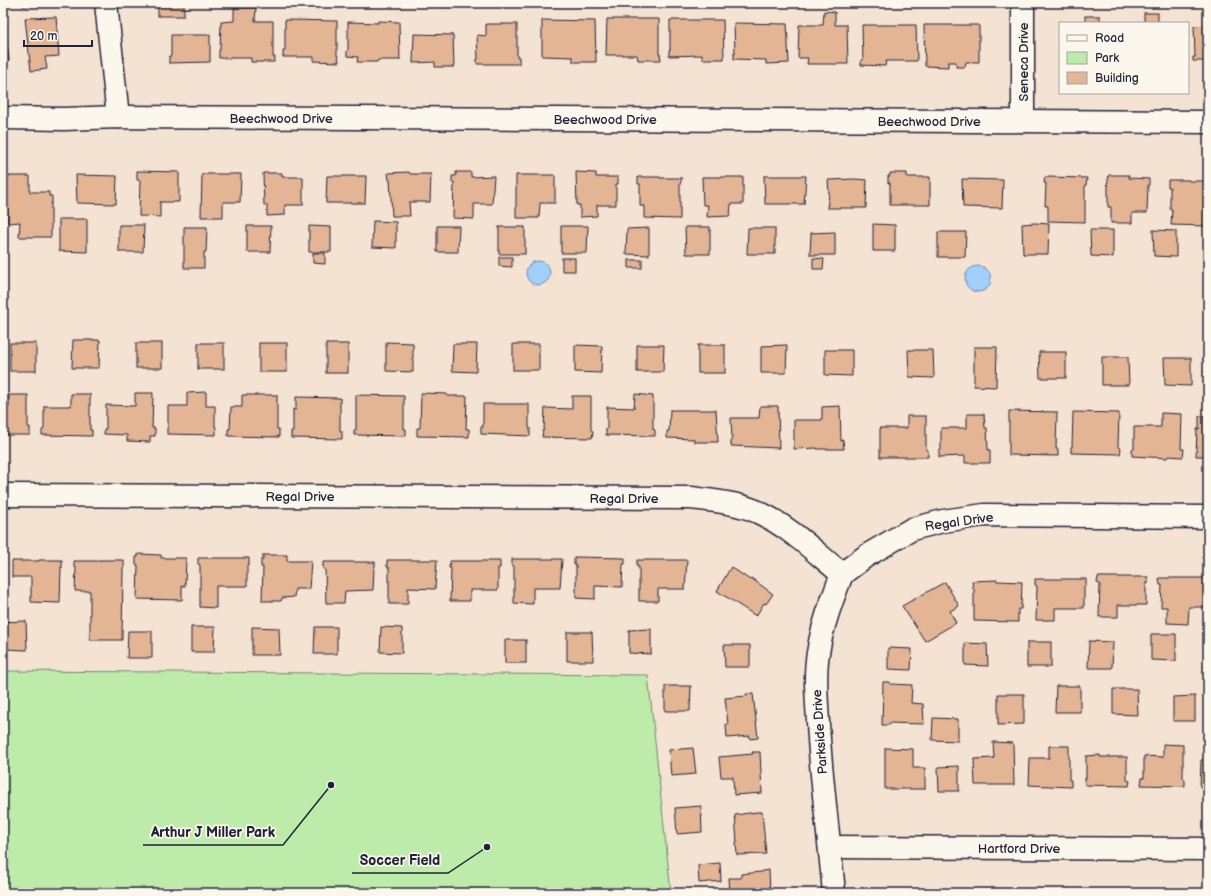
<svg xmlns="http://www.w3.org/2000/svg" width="1211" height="896" viewBox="0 0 1211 896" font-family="'Balsamiq Sans',sans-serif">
  <rect width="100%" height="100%" fill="#f4e3d2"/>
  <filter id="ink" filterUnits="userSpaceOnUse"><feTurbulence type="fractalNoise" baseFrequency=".025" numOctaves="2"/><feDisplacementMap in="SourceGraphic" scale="8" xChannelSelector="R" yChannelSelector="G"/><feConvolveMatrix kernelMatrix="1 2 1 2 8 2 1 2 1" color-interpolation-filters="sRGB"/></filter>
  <g filter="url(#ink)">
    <path fill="#bdeba9" stroke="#708672" d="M3 671 648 675 671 893H3Z"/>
    <g fill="#a2d0fd" stroke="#6f8aaf">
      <circle cx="538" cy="273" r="12"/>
      <circle cx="978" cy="279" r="13"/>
    </g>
    <g fill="#e4b595" stroke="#22223b">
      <path d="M23 3H52V4L23 6Z"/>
      <rect x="158" y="3" width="26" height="13"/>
      <rect x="445" y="3" width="26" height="4"/>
      <path d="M513 3H535V7L513 6Z"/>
      <path d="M234 8H256L255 21H273V57H275L274 62H251V58H219V50H220L221 22 234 21Z"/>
      <path d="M824 11 835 12V25H847L848 64H807L808 58H798L799 25H823Z"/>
      <rect x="1144" y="13" width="14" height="10"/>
      <rect x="1085" y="16" width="15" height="7"/>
      <path d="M56 17 59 56 45 57 47 69 31 71 25 18Z"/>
      <path d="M607 19H659V54H660L661 60H638L637 55H606Z"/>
      <path d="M285 20 337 21V56H338L339 62 314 61V57H283V51H285Z"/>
      <path d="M542 20 595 21 596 62H573V57L542 56Z"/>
      <path d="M670 20H723L724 59H702V55L669 56V50H670Z"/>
      <path d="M378 21 399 22 400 60H378L377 62H357L358 57 347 56V51H348V22L378 23Z"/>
      <path d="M734 23 787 24 789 63 766 64V60L734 59V53L735 54Z"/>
      <path d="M486 24H517V57H519V64H477V59H478L477 35 486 36Z"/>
      <path d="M862 25H916L917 61H886L885 66 861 65V60H863Z"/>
      <path d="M924 25H979V62H966L965 67H956V62H948V67L925 66Z"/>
      <path d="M1208 25V61H1193V57H1195L1194 26Z"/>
      <path d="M414 34 453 35 454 67H435V62L413 63Z"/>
      <path d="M3 35H6L9 60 3 61Z"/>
      <path d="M171 35H210V62L169 63V56H171Z"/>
      <path d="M137 171 179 172V202H160V217L139 216 140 180H137Z"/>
      <path d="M409 172 410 174H431L430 202H409L410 216H392L390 180H389L388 173Z"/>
      <path d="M456 172H471V177L494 176 492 204H474V219L453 218 454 182 452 183V176H456Z"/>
      <path d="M576 172 596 173V177H618V184H616V205H597V216L580 217V205H577Z"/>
      <path d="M263 173H282V177H303V205H285V215L267 216V205H264Z"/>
      <path d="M890 173H907V177H930V205H890V183H888V176H890Z"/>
      <path d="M202 174H241L240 202H223V217H201Z"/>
      <path d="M76 175 117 176 116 204 77 203Z"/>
      <path d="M516 175H555V203H540L539 218H516Z"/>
      <path d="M1109 175H1129V178L1149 179V185H1148L1147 213H1132V223H1111V207H1108V185H1107Z"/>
      <path d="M7 176H30V192H49V196H52V203H51V237H19L20 222 8 223Z"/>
      <path d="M327 176H366L365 203H326Z"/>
      <path d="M764 176H806L804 204H765Z"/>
      <path d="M638 177H660V178H682L680 184V219L644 218V206H640V184H638Z"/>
      <path d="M702 177H743V204H731L730 216 707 217 708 205H703Z"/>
      <path d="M1045 177 1087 178 1086 185 1085 186V222L1048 221V206H1045L1046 183H1044Z"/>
      <rect x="3" y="179" width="4" height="14"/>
      <path d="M855 179 867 180 866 208H827L829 194 828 180Z"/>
      <path d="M962 179 1003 180 1002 208 963 207Z"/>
      <path d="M1168 180H1189V181H1208V226L1171 225 1172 209H1170V187H1168Z"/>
      <path d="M59 219H87V252L59 251Z"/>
      <path d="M373 221 396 222V248L372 247Z"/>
      <path d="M1035 223 1049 224 1048 254H1023L1022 224Z"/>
      <path d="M873 224 895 225V251H873Z"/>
      <path d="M119 225H144L143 252H119Z"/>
      <path d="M247 226H271L270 252H247Z"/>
      <path d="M309 226 331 227V252H309Z"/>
      <path d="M437 226H459L458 252H437Z"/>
      <path d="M561 226H588L587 253H561Z"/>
      <path d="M184 227H207L206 252H204V268H184Z"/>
      <rect x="499" y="227" width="26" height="27"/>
      <path d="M685 227H710V254H686Z"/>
      <path d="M649 228V255L626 254 627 229Z"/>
      <path d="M748 228H775V254H747Z"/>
      <path d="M1090 230H1113V257L1091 256Z"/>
      <path d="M1153 230 1176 231V257L1154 256Z"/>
      <path d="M835 232V255H810L811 233Z"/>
      <path d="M938 232H966L965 257H938Z"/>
      <path d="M313 253H325V264L313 263Z"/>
      <path d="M499 257H512V267L499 266Z"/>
      <rect x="562" y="258" width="13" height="13"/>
      <path d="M813 258 824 259 823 269H813Z"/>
      <rect x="629" y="260" width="13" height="8"/>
      <path d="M73 340H100L99 368H72Z"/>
      <path d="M386 342 413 343V372L386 371Z"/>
      <rect x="10" y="343" width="26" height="28"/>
      <rect x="136" y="343" width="26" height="25"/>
      <rect x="198" y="343" width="26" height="26"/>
      <rect x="259" y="343" width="28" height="29"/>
      <rect x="326" y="344" width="22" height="29"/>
      <path d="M453 344H477L476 372 452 371Z"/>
      <rect x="513" y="344" width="26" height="26"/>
      <path d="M575 345 602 346 601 373 575 372Z"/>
      <path d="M637 345H664L663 372H637Z"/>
      <rect x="698" y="345" width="27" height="28"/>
      <path d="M787 345 786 373H761V346Z"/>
      <path d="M974 347H997L996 387 974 386Z"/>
      <path d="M825 350H852V376L825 375Z"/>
      <path d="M908 350H933L934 378 909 377Z"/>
      <path d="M1039 352H1066V378H1040Z"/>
      <path d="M1102 357H1128L1129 385H1102Z"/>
      <path d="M1164 358H1191V386L1165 385Z"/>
      <path d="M206 392V406H215V427H216V435L167 434V428L168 427V406H187V393Z"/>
      <path d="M135 393H153L152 428H155V436H150V442L127 441V435L104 434V429H106V405L135 406Z"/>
      <path d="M421 393 447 394V396H467L466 429H469V437L417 436V428H420Z"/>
      <path d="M71 394H90V430H92V436L42 435V430L44 429V406H71Z"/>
      <path d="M635 394 653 396V429L655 430V436L606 435V429H607V407L634 408Z"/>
      <path d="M9 395H28V427H30V435H4V434H3V407H9Z"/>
      <path d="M242 395H277V429H279V437L228 436V429H230L231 407H242Z"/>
      <path d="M356 395 404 396V429H406V436L354 435V430H356Z"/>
      <path d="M572 396H591V430L593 431 592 438 542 437 543 430H544L545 408 572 409Z"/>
      <path d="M296 397 340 398V431H342V439L291 438V431L293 432V409L296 410Z"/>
      <path d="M483 404H529V428H530V436L481 434V427H483Z"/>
      <path d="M760 406H778L779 448 731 446V439H732L731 418H759Z"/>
      <path d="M840 406 841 441 843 440 844 449H817V448L794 449V420H822V407Z"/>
      <path d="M670 410H716L718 442H694V439L667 438V431H669Z"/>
      <path d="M1009 411 1057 412 1056 449H1058V456L1009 455Z"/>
      <path d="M1073 412 1119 413 1118 447 1121 448 1120 454 1071 453V447H1072Z"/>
      <path d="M1161 413 1182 414 1181 449H1184L1183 457 1168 456 1167 458 1132 456V449H1134V427H1161Z"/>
      <path d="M967 414H984L985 428H987L988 450H990V463H965V456L939 457V450H941V428H967Z"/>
      <path d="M907 416H926V450H928V457H880V428H907Z"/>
      <path d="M1199 416H1208V456H1196L1197 429H1199Z"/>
      <path d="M138 554 161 555V558H186L185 586H182V600L137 599 138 565H136V557H138Z"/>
      <path d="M263 555H287V561H311L309 589H295L294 597 282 598 281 601H262L263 567H261V560H263Z"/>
      <path d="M574 557 625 558V564H623L622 587 595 586V599L576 598V565H574Z"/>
      <path d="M198 558H249V565H247V586H216V608L200 607V565L198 564Z"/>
      <path d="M512 559H562L560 588H533V604L514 603V566H512Z"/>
      <path d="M39 560H62V568L61 567 60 603 31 602V577H12V561H39Z"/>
      <path d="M98 560H124V567L123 568 122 640H90V591H75L76 567H74V561H98Z"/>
      <path d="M387 560H437L435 589 408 588V604H389V567H387Z"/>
      <path d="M637 560H687L685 589H658V601H639V567H637Z"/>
      <path d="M450 561H500V568H498V590H470V601H450L451 568H449Z"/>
      <path d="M323 562H375V567H374L373 590 345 591 344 603H326L325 569H323Z"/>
      <path d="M731 567 750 580 751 578 773 594 766 604 764 603 756 616 717 591Z"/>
      <path d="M1098 577H1148V584L1146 583V605H1118V617H1099L1100 584 1097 583Z"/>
      <path d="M1159 578H1208V607H1189L1188 624 1167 623V607H1161L1162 585H1160Z"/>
      <path d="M1035 579H1086V586H1084V608H1055V620H1036L1037 586 1035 585Z"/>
      <path d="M997 580V581L1022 582 1021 609H1018V622L974 621V588H973L972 581Z"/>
      <path d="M945 582 959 606 950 611 956 623 925 641 902 606Z"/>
      <path d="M26 621 27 650 4 649V622Z"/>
      <path d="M191 627H215L214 652H191Z"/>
      <path d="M252 627 279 628 280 655H252Z"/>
      <path d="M315 627H337V654H314Z"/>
      <path d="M381 627 402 628V653L380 652Z"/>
      <path d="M651 629V654L629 653V630Z"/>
      <path d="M128 631H152V658H127Z"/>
      <path d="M567 632H592L593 661H567Z"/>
      <path d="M1151 634H1176V661L1151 660Z"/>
      <rect x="505" y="640" width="21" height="23"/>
      <path d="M1089 641 1113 642 1112 668H1088Z"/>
      <rect x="1027" y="642" width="24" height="25"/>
      <path d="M965 643 987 644 988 666 965 665Z"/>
      <path d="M724 645H750V667H725Z"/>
      <path d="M888 648 912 649 911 670 888 669Z"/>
      <path d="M883 682H890V684L912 685 911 703 923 704 924 724 889 723V725H882Z"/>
      <path d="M665 686H691L690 711H665Z"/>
      <path d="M1056 686H1080V712H1055Z"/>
      <path d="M1113 689H1137L1138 715 1113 714Z"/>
      <path d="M746 694H753L758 738 750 739V736L727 738 726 724H728L725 698 747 696Z"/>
      <path d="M998 694H1024V724L998 725Z"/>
      <path d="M1195 696V721H1173V697Z"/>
      <path d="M933 718 958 719V741L932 740Z"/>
      <path d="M993 742 1013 743 1014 785H975L974 759 994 758Z"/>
      <path d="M1163 744 1183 745V779H1185V786L1141 785 1142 778H1144V756L1163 757Z"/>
      <path d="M1049 746H1069V780H1071V787L1029 785 1030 758H1049Z"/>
      <path d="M693 748 696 774 671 776 669 750Z"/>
      <path d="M885 748 913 749V768H925V789H885Z"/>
      <path d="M752 752H760L762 793 734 795 733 777H721L719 757 753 754Z"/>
      <path d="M1100 755V757H1127V780L1130 781 1129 786 1085 785V778H1086V756Z"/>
      <path d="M1201 760H1208V787H1200Z"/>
      <path d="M959 766V791H939L938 767Z"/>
      <path d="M701 806 702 832 677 834 675 808Z"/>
      <path d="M757 812H762L766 854 737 855 736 842H737L735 815Z"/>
      <path d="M720 863 721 881 699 883 698 865Z"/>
      <path d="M769 870 770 893H730L729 878H741V874L762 872V871Z"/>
    </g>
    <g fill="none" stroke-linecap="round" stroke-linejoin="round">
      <defs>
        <g id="street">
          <path d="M106 3 118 117"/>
          <path d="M3 118 64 119 118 117 1208 122"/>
          <path d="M1023 121V3"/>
          <path d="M3 495 691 498C714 501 740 503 760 513 791 528 816 553 842 574"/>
          <path d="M842 574 866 556 912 529 943 521 984 515 1208 517"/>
          <path d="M830 847 1208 849"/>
          <path d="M834 893C829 836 821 780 818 723 817 700 814 676 818 653 822 626 832 600 842 574"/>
        </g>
      </defs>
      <use href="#street" stroke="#22223b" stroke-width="25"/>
      <use href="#street" stroke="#fbf7ec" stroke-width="22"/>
    </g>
  </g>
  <g text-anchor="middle" stroke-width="3.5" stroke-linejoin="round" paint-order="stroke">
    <g font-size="13" fill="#22223b" stroke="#fbf7ec">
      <text transform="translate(1023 62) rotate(-90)" y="5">Seneca Drive</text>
      <text x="281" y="123">Beechwood Drive</text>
      <text x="605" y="124">Beechwood Drive</text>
      <text x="929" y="126">Beechwood Drive</text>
      <text x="300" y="501">Regal Drive</text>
      <text x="624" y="503">Regal Drive</text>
      <text transform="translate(959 521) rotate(-8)" y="5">Regal Drive</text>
      <text transform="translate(819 732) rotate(-94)" y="5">Parkside Drive</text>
      <text x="1019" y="853">Hartford Drive</text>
    </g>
  </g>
  <path fill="none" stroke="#22223b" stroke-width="1.5" d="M331 785L283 845H143M487 847L448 873H352"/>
  <g fill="#22223b" stroke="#fbf7ec" stroke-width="1.5">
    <circle cx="331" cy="785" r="4"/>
    <circle cx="487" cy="847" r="4"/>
  </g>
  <g font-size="14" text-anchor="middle" font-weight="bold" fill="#22223b" stroke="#fbf7ec" stroke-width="3.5" stroke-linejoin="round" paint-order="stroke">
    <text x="213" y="837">Arthur J Miller Park</text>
    <text x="400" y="865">Soccer Field</text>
  </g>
  <rect width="1211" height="896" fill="none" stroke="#fbf7ec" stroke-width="16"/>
  <rect x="8" y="8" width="1195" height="880" fill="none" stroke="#22223b" stroke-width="1.5" filter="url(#ink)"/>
  <rect x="1059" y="22" width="130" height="72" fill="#fbf7ec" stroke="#a4a2a5"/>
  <rect x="1067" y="35" width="20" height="6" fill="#fbf7ec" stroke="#a4a2a5"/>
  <text x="1095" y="42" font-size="12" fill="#22223b">Road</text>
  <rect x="1067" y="52" width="20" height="12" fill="#bdeba9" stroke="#a4a2a5"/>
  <text x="1095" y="62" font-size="12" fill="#22223b">Park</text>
  <rect x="1067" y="72" width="20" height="12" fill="#e4b595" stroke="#a4a2a5"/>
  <text x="1095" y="82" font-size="12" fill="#22223b">Building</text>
  <path d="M24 40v6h68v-6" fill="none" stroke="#22223b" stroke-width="2"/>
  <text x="30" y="40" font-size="12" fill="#22223b" stroke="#fbf7ec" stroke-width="3" paint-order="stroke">20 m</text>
</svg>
